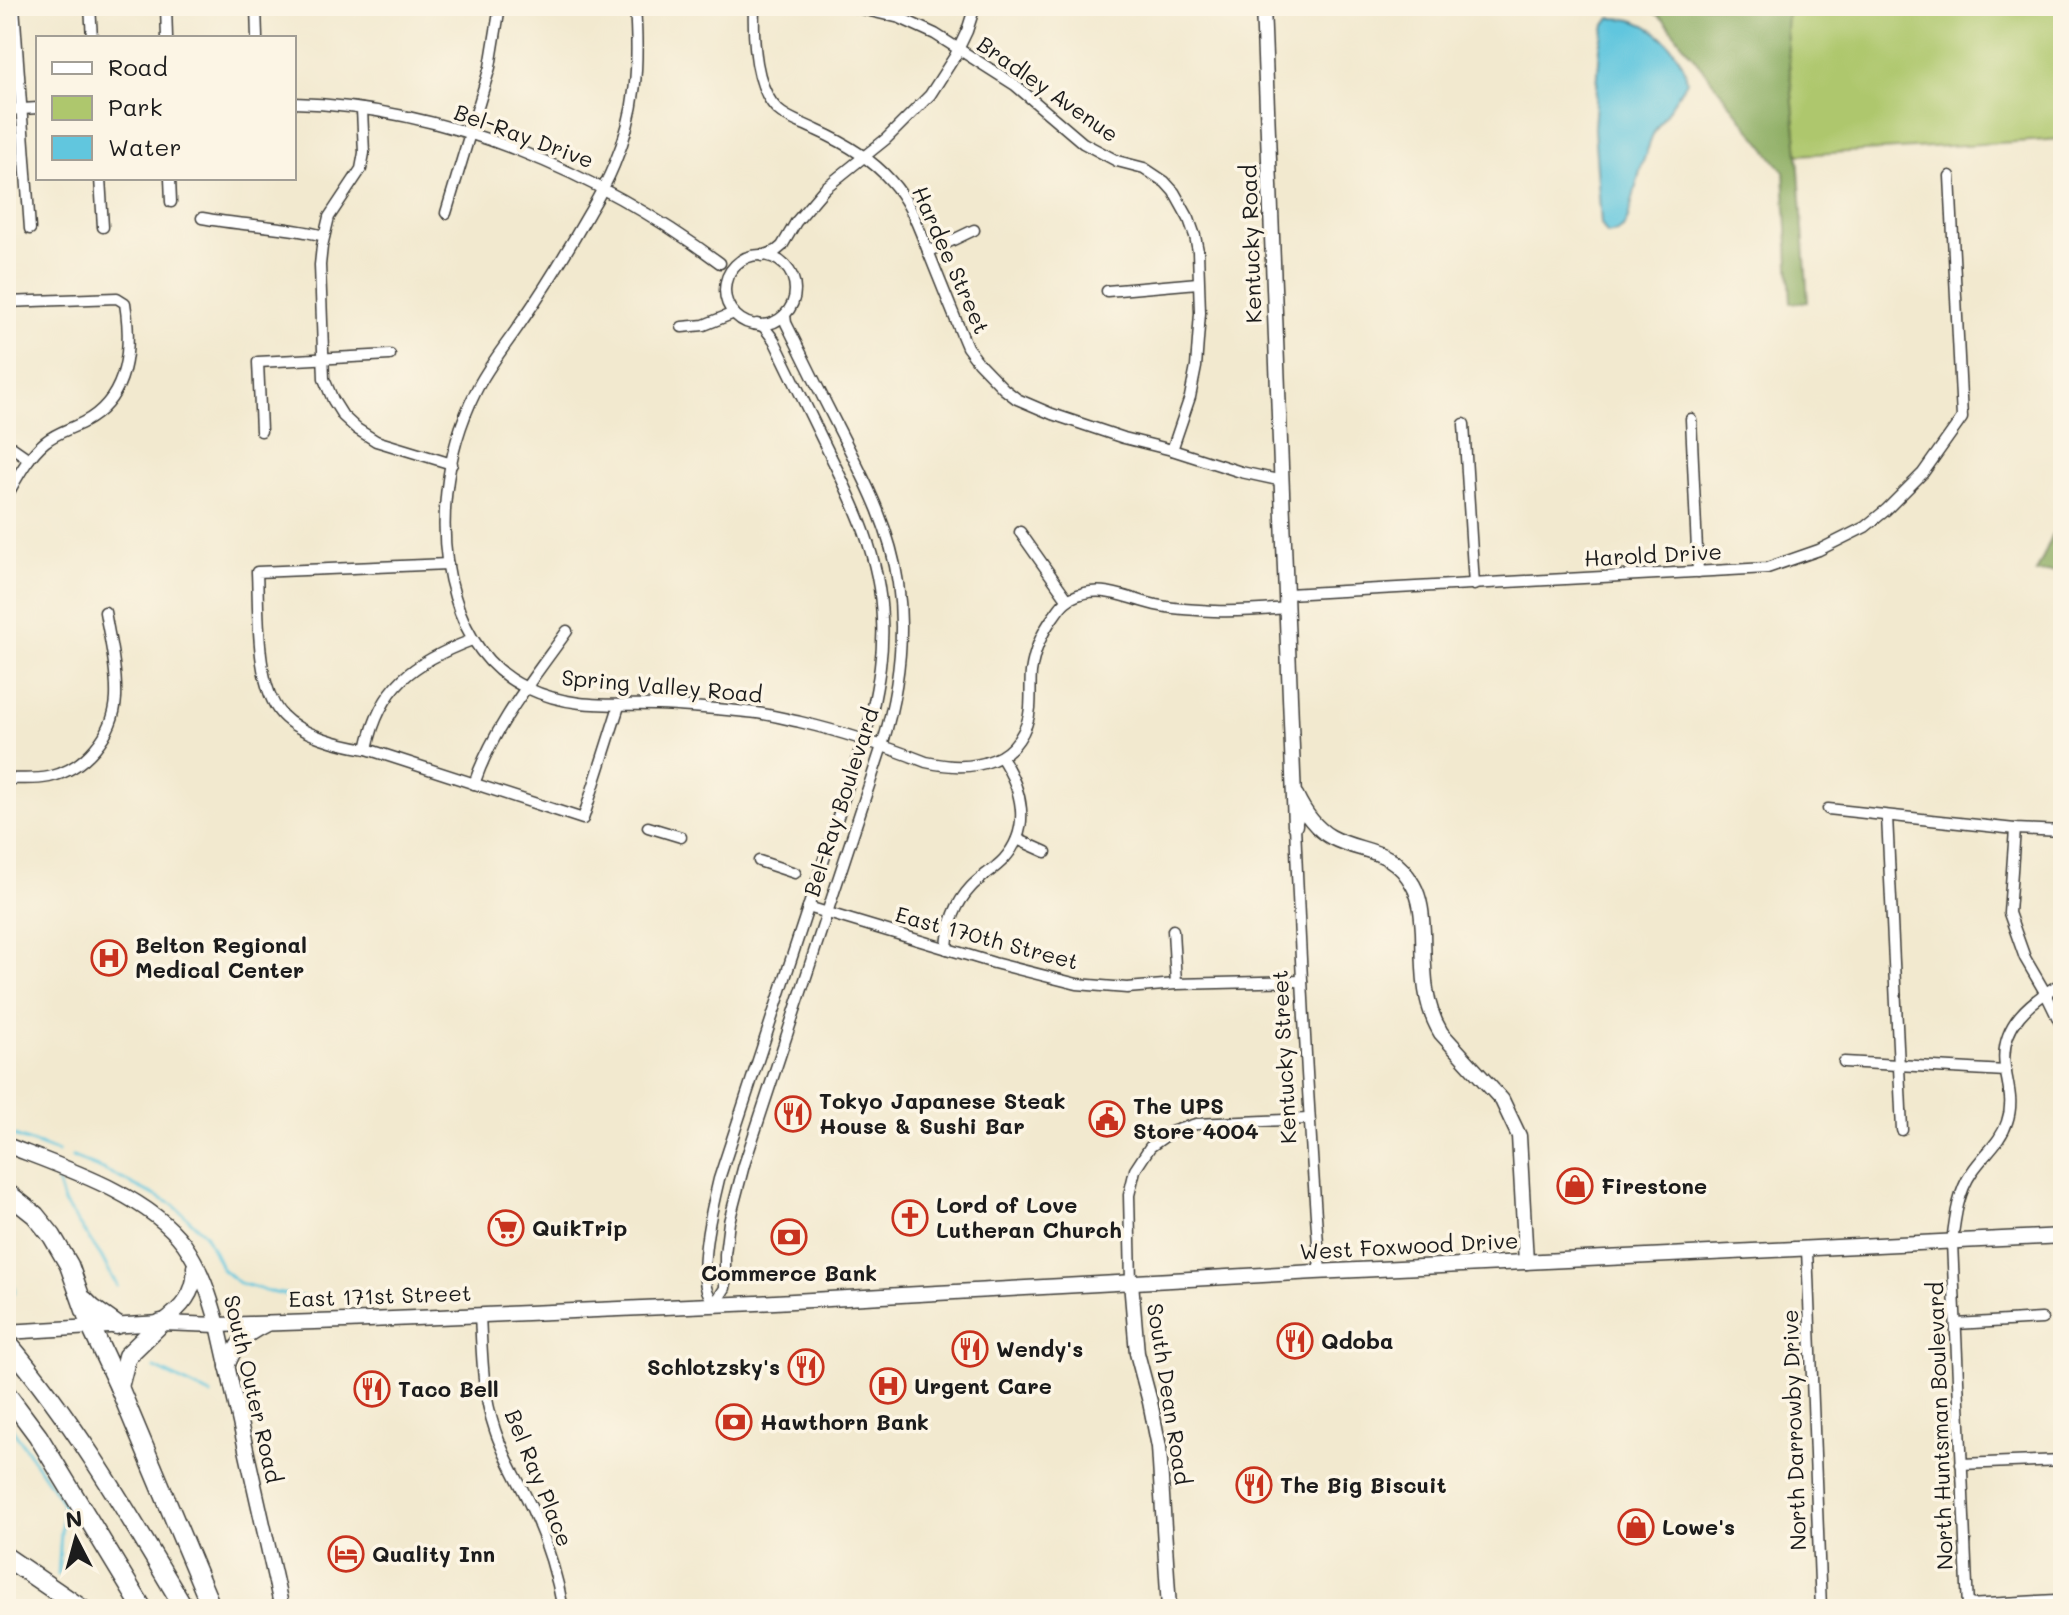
<svg xmlns="http://www.w3.org/2000/svg" width="2069" height="1615" viewBox="0 0 2069 1615" font-family="Mali,sans-serif">
  <rect width="100%" height="100%" fill="#fcf5e5"/>
  <filter id="ink" filterUnits="userSpaceOnUse"><feTurbulence type="fractalNoise" baseFrequency=".0125" numOctaves="2"/><feDisplacementMap in="SourceGraphic" scale="16" xChannelSelector="R" yChannelSelector="G"/><feConvolveMatrix kernelMatrix="1 2 1 2 8 2 1 2 1" color-interpolation-filters="sRGB"/></filter>
  <filter id="wash" filterUnits="userSpaceOnUse"><feTurbulence type="fractalNoise" baseFrequency=".006" numOctaves="4" result="noise"/><feDisplacementMap in="SourceGraphic" scale="32" xChannelSelector="R" yChannelSelector="G"/><feGaussianBlur stdDeviation="1.8" result="paint"/><feColorMatrix in="noise" values="0 0 0 0 0 0 0 0 0 0 0 0 0 0 0 0 0 1.4 0 .05"/><feComposite in="paint" operator="in"/></filter>
  <g filter="url(#wash)">
    <rect width="100%" height="100%" fill="#f2e9cf"/>
    <path fill="#aec76d" stroke="#657244" stroke-width="2" d="M1787 6H2063V139L1798 155 1786 31Z"/>
    <g fill="#8aac60" stroke="#53643e" stroke-width="2">
      <path d="M1646 6H1787L1786 31 1798 155 1808 302 1791 303 1784 172 1664 20Z"/>
      <path d="M2063 511V571L2036 573Z"/>
    </g>
    <path fill="#61c6de" stroke="#3e717d" stroke-width="2" d="M1610 18C1619 18 1627 18 1635 21 1660 29 1684 55 1687 81L1654 132 1641 167 1628 218 1623 228 1617 232 1607 234 1601 224 1594 128 1600 47 1605 25Z"/>
    <g fill="none" stroke-linecap="round" stroke-linejoin="round">
      <g stroke="#61c6de" stroke-width="3">
        <path d="M6 1133 58 1152"/>
        <path d="M72 1157 104 1170 172 1204 205 1234 222 1269 239 1283 275 1293 319 1299"/>
        <path d="M55 1174 64 1203 101 1256 117 1286"/>
        <path d="M6 1278 14 1286V1293"/>
        <path d="M155 1368 211 1395"/>
        <path d="M6 1419 63 1504 58 1575"/>
        <path d="M55 1609V1607"/>
      </g>
    </g>
  </g>
  <g filter="url(#ink)">
    <g fill="none" stroke-linecap="round" stroke-linejoin="round">
      <defs>
        <g id="street">
          <path d="M14 6 30 229"/>
          <path d="M90 6 92 38"/>
          <path d="M166 6 167 38"/>
          <path d="M256 6 257 38"/>
          <path d="M635 6C639 64 637 111 614 165 607 182 598 198 589 213 568 250 546 286 522 321 507 344 488 366 476 391 445 453 435 531 455 597 466 636 489 671 527 688 571 709 610 704 657 705 687 706 717 709 747 712 765 713 782 718 800 722 843 732 885 746 926 762 949 767 971 769 993 760 1014 752 1028 731 1030 708 1031 696 1030 684 1031 672 1034 652 1042 632 1054 616 1059 609 1063 602 1071 598 1098 584 1121 596 1148 603 1169 609 1193 610 1215 611 1239 612 1264 610 1288 608"/>
          <path d="M754 6C753 37 754 87 778 110 789 120 803 123 816 130 843 142 871 158 891 181 911 203 919 229 930 256 942 286 954 316 967 347L978 362 1004 389 1017 399 1052 414 1124 438 1172 450 1241 472 1283 481"/>
          <path d="M849 6 900 18 935 34 1015 85 1083 143 1117 161 1144 168 1165 182 1174 192 1189 219 1195 236 1198 251 1200 313 1196 367 1190 397 1172 450"/>
          <path d="M635 9 681 6"/>
          <path d="M294 103C447 107 599 173 720 263"/>
          <path d="M362 109 364 153 361 169 329 217 322 246 320 265 324 379 333 400 343 416 357 429 376 441 452 464"/>
          <path d="M6 110 38 108"/>
          <path d="M100 178 103 227"/>
          <path d="M170 178 171 202"/>
          <path d="M446 213 490 67 500 6"/>
          <path d="M202 218C243 226 283 225 324 236"/>
          <path d="M928 252 974 230"/>
          <circle cx="760" cy="290" r="35"/>
          <path d="M762 256 776 251 782 246 796 222 825 188 886 139 930 95 955 56 967 31 975 6"/>
          <path d="M1107 291 1198 283"/>
          <path d="M6 302 117 298 125 303C132 348 129 398 84 422 71 429 57 432 45 442 28 456 17 478 6 497"/>
          <path d="M682 327 704 325 734 313"/>
          <path d="M1691 419 1698 572"/>
          <path d="M1464 424 1474 585"/>
          <path d="M261 431 258 362 390 355"/>
          <path d="M6 443 29 459"/>
          <path d="M1020 532 1068 600"/>
          <path d="M448 564 257 572C259 612 255 686 282 715 301 735 341 745 367 749L583 819 619 706"/>
          <path d="M1287 594 1767 568 1819 550 1865 527 1886 510 1923 473 1962 418 1950 176"/>
          <path d="M367 749C380 686 414 662 472 640"/>
          <path d="M6 779C20 778 35 780 49 777 85 769 114 734 116 698 117 670 110 640 105 612"/>
          <path d="M474 784C494 726 532 680 567 631"/>
          <path d="M1828 809 2015 829 2063 831"/>
          <path d="M1887 816 1902 1130"/>
          <path d="M1298 819 1295 825C1301 974 1309 1123 1320 1272"/>
          <path d="M648 827 681 837"/>
          <path d="M2015 829 2009 913 2025 958 2046 994 2063 1029"/>
          <path d="M1017 839 1046 852"/>
          <path d="M759 861 795 873"/>
          <path d="M808 907 994 963 1077 984 1127 988 1176 984 1302 981"/>
          <path d="M1173 930 1176 984"/>
          <path d="M947 949C948 926 955 904 971 887 981 876 994 870 1004 859 1032 828 1022 789 1001 757"/>
          <path d="M1844 1062 2006 1071"/>
          <path d="M1807 1249 1821 1609"/>
          <path d="M1131 1282 1129 1195 1135 1170 1150 1147 1171 1132 1196 1124 1308 1119"/>
          <path d="M714 1305 725 1288V1254L729 1222 744 1165 882 746C898 693 906 639 898 583 891 532 868 486 845 441 826 404 808 368 790 331L786 323 785 315"/>
          <path d="M714 1305C712 1299 707 1293 706 1287 700 1259 712 1208 719 1179L871 716C878 684 884 652 882 619 880 557 855 505 828 451 810 414 792 377 774 340L764 327 757 324"/>
          <path d="M480 1314C482 1354 482 1392 495 1430 504 1458 520 1482 532 1509 546 1540 557 1575 563 1609"/>
          <path d="M1956 1324 2042 1319"/>
          <path d="M1961 1464 2063 1460"/>
          <path d="M1968 1605 2056 1600"/>
          <path d="M1968 1609 1952 1242C1955 1218 1958 1192 1972 1172 1984 1154 2001 1142 2007 1122 2014 1102 2008 1087 2005 1067 1999 1025 2031 1001 2063 982"/>
        </g>
        <g id="secondary">
          <path d="M1263 6 1295 825"/>
          <path d="M1296 795C1304 812 1315 828 1331 837 1362 854 1392 846 1413 885 1421 899 1422 916 1423 932 1424 967 1422 1002 1441 1033L1502 1100 1519 1136 1526 1262"/>
          <path d="M6 1145C62 1167 147 1194 184 1244 201 1268 210 1296 218 1325L282 1609"/>
          <path d="M1131 1282 1137 1353 1150 1402 1159 1447 1169 1609"/>
          <path d="M161 1323C181 1309 197 1292 194 1267"/>
          <path d="M6 1332 161 1323 218 1325 346 1321 757 1303 1315 1272 2063 1236"/>
          <path d="M227 1367C236 1343 243 1336 265 1325"/>
        </g>
        <g id="highway">
          <path d="M6 1192 35 1215 52 1236 69 1265 91 1327 119 1387 212 1609"/>
          <path d="M84 1300 92 1308 116 1325"/>
          <path d="M6 1341C76 1423 130 1517 185 1609"/>
          <path d="M119 1387 127 1356 161 1323"/>
          <path d="M6 1393 38 1436 143 1609"/>
          <path d="M6 1557 82 1609"/>
        </g>
      </defs>
      <use href="#street" stroke="#3c3b37" stroke-width="13"/>
      <use href="#secondary" stroke="#3c3b37" stroke-width="17"/>
      <use href="#highway" stroke="#3c3b37" stroke-width="21"/>
      <use href="#street" stroke="#fff" stroke-width="10"/>
      <use href="#secondary" stroke="#fff" stroke-width="14"/>
      <use href="#highway" stroke="#fff" stroke-width="18"/>
    </g>
  </g>
  <defs>
    <symbol id="hospital-ring" viewBox="-11 -11 22 22"><circle r="9.5" fill="#fcf5e5" stroke="#c8321e" stroke-width="1.5"/><path d="M-5-5h3v3.5h4V-5h3V5h-3V1.5h-4V5h-3Z" fill="#c8321e"/></symbol>
    <symbol id="restaurant-ring" viewBox="-11 -11 22 22"><circle r="9.5" fill="#fcf5e5" stroke="#c8321e" stroke-width="1.5"/><path d="M-5-6h1v4h1v-4h1v4h1v-4h1v5L-1.5 .5V6h-2V.5L-5-1ZM5-6V6H3V1.5H1.5Q1.5-4 5-6Z" fill="#c8321e"/></symbol>
    <symbol id="civic-ring" viewBox="-11 -11 22 22"><circle r="9.5" fill="#fcf5e5" stroke="#c8321e" stroke-width="1.5"/><path d="M-.6-6.5H3V-4.5H.6V-3L4-1V1h2V6H-6V1h2V-1L-.6-3ZM-1.2 2.5V6h2.4V2.5Z" fill="#c8321e"/></symbol>
    <symbol id="shop-ring" viewBox="-11 -11 22 22"><circle r="9.5" fill="#fcf5e5" stroke="#c8321e" stroke-width="1.5"/><path d="M-5-2.5h2.3a2.7 3.5 0 0 1 5.4 0H5L5.5 6h-11ZM-1.5-2.5h3a1.5 2.3 0 0 0-3 0Z" fill="#c8321e"/></symbol>
    <symbol id="church-ring" viewBox="-11 -11 22 22"><circle r="9.5" fill="#fcf5e5" stroke="#c8321e" stroke-width="1.5"/><path d="M-1.2-6h2.4v3.5h3.3v2.4h-3.3V6h-2.4V-.1h-3.3v-2.4h3.3Z" fill="#c8321e"/></symbol>
    <symbol id="supermarket-ring" viewBox="-11 -11 22 22"><circle r="9.5" fill="#fcf5e5" stroke="#c8321e" stroke-width="1.5"/><path d="M-6-5.5h2.5l.6 2H6L4.5 2H-2.5L-4.4-4H-6ZM-1.5 3.2a1.3 1.3 0 1 0 .1 0ZM3 3.2a1.3 1.3 0 1 0 .1 0Z" fill="#c8321e"/></symbol>
    <symbol id="bank-ring" viewBox="-11 -11 22 22"><circle r="9.5" fill="#fcf5e5" stroke="#c8321e" stroke-width="1.5"/><path d="M-6-4H6V4H-6ZM0-2.3a2.3 2.3 0 1 0 0 4.6a2.3 2.3 0 1 0 0-4.6Z" fill="#c8321e"/></symbol>
    <symbol id="hotel-ring" viewBox="-11 -11 22 22"><circle r="9.5" fill="#fcf5e5" stroke="#c8321e" stroke-width="1.5"/><path d="M-6-4.5h1.5V1H6V5H4.5V3h-9V5H-6ZM-4 0a1.8 1.8 0 1 1 3.6 0ZM.5 0V-2.5h3Q6-2.5 6 0Z" fill="#c8321e"/></symbol>
  </defs>
  <g fill-rule="evenodd">
    <use href="#hospital-ring" x="89" y="938" width="40" height="40"/>
    <use href="#restaurant-ring" x="773" y="1094" width="40" height="40"/>
    <use href="#civic-ring" x="1087" y="1099" width="40" height="40"/>
    <use href="#shop-ring" x="1555" y="1166" width="40" height="40"/>
    <use href="#church-ring" x="890" y="1198" width="40" height="40"/>
    <use href="#supermarket-ring" x="486" y="1208" width="40" height="40"/>
    <use href="#bank-ring" x="769" y="1217" width="40" height="40"/>
    <use href="#restaurant-ring" x="1275" y="1321" width="40" height="40"/>
    <use href="#restaurant-ring" x="950" y="1329" width="40" height="40"/>
    <use href="#restaurant-ring" x="786" y="1347" width="40" height="40"/>
    <use href="#hospital-ring" x="868" y="1366" width="40" height="40"/>
    <use href="#restaurant-ring" x="352" y="1369" width="40" height="40"/>
    <use href="#bank-ring" x="714" y="1402" width="40" height="40"/>
    <use href="#restaurant-ring" x="1234" y="1465" width="40" height="40"/>
    <use href="#shop-ring" x="1616" y="1507" width="40" height="40"/>
    <use href="#hotel-ring" x="326" y="1534" width="40" height="40"/>
  </g>
  <g text-anchor="middle" stroke-width="7" stroke-linejoin="round" paint-order="stroke">
    <g font-size="22" fill="#1c1c1c" stroke="#fcf5e5">
      <text transform="translate(1048 89) rotate(35)" y="8">Bradley Avenue</text>
      <text transform="translate(524 136) rotate(20)" y="8">Bel-Ray Drive</text>
      <text transform="translate(1251 244) rotate(-92)" y="8">Kentucky Road</text>
      <text transform="translate(951 260) rotate(66)" y="8">Hardee Street</text>
      <text transform="translate(1653 555) rotate(-3)" y="8">Harold Drive</text>
      <text transform="translate(662 686) rotate(5)" y="8">Spring Valley Road</text>
      <text transform="translate(841 802) rotate(-72)" y="8">Bel-Ray Boulevard</text>
      <text transform="translate(987 938) rotate(15)" y="8">East 170th Street</text>
      <text transform="translate(1284 1057) rotate(-93)" y="8">Kentucky Street</text>
      <text transform="translate(1409 1246) rotate(-3)" y="8">West Foxwood Drive</text>
      <text transform="translate(380 1296) rotate(-2)" y="8">East 171st Street</text>
      <text transform="translate(253 1389) rotate(77)" y="8">South Outer Road</text>
      <text transform="translate(1169 1394) rotate(81)" y="8">South Dean Road</text>
      <text transform="translate(1940 1426) rotate(-92)" y="8">North Huntsman Boulevard</text>
      <text transform="translate(1794 1430) rotate(-92)" y="8">North Darrowby Drive</text>
      <text transform="translate(539 1478) rotate(68)" y="8">Bel Ray Place</text>
    </g>
    <g font-size="22" font-weight="bold" fill="#1c1c1c" stroke="#fcf5e5" text-anchor="start">
      <text x="135" y="953">Belton Regional<tspan x="135" dy="25">Medical Center</tspan></text>
      <text x="819" y="1109">Tokyo Japanese Steak<tspan x="819" dy="25">House &amp; Sushi Bar</tspan></text>
      <text x="1133" y="1114">The UPS<tspan x="1133" dy="25">Store 4004</tspan></text>
      <text x="1601" y="1194">Firestone</text>
      <text x="936" y="1213">Lord of Love<tspan x="936" dy="25">Lutheran Church</tspan></text>
      <text x="532" y="1236">QuikTrip</text>
      <text x="789" y="1281" text-anchor="middle">Commerce Bank</text>
      <text x="1321" y="1349">Qdoba</text>
      <text x="996" y="1357">Wendy's</text>
      <text x="780" y="1375" text-anchor="end">Schlotzsky's</text>
      <text x="914" y="1394">Urgent Care</text>
      <text x="398" y="1397">Taco Bell</text>
      <text x="760" y="1430">Hawthorn Bank</text>
      <text x="1280" y="1493">The Big Biscuit</text>
      <text x="1662" y="1535">Lowe's</text>
      <text x="372" y="1562">Quality Inn</text>
    </g>
  </g>
  <rect width="2069" height="1615" fill="none" stroke="#fcf5e5" stroke-width="32"/>
  <rect x="36" y="36" width="260" height="144" fill="#fcf5e5" stroke="#a29e95" stroke-width="2"/>
  <rect x="52" y="62" width="40" height="12" fill="#ffffff" stroke="#a29e95" stroke-width="2"/>
  <text x="108" y="76" font-size="24" fill="#1c1c1c">Road</text>
  <rect x="52" y="96" width="40" height="24" fill="#aec76d" stroke="#a29e95" stroke-width="2"/>
  <text x="108" y="116" font-size="24" fill="#1c1c1c">Park</text>
  <rect x="52" y="136" width="40" height="24" fill="#61c6de" stroke="#a29e95" stroke-width="2"/>
  <text x="108" y="156" font-size="24" fill="#1c1c1c">Water</text>
  <g transform="translate(76 1539) rotate(354)" stroke="#fcf5e5" stroke-width="6" paint-order="stroke">
  <path d="M0-6L14 30L0 20L-14 30Z" fill="#1c1c1c"/>
  <text y="-12" font-size="22" font-weight="bold" text-anchor="middle" fill="#1c1c1c">N</text>
  </g>
</svg>
